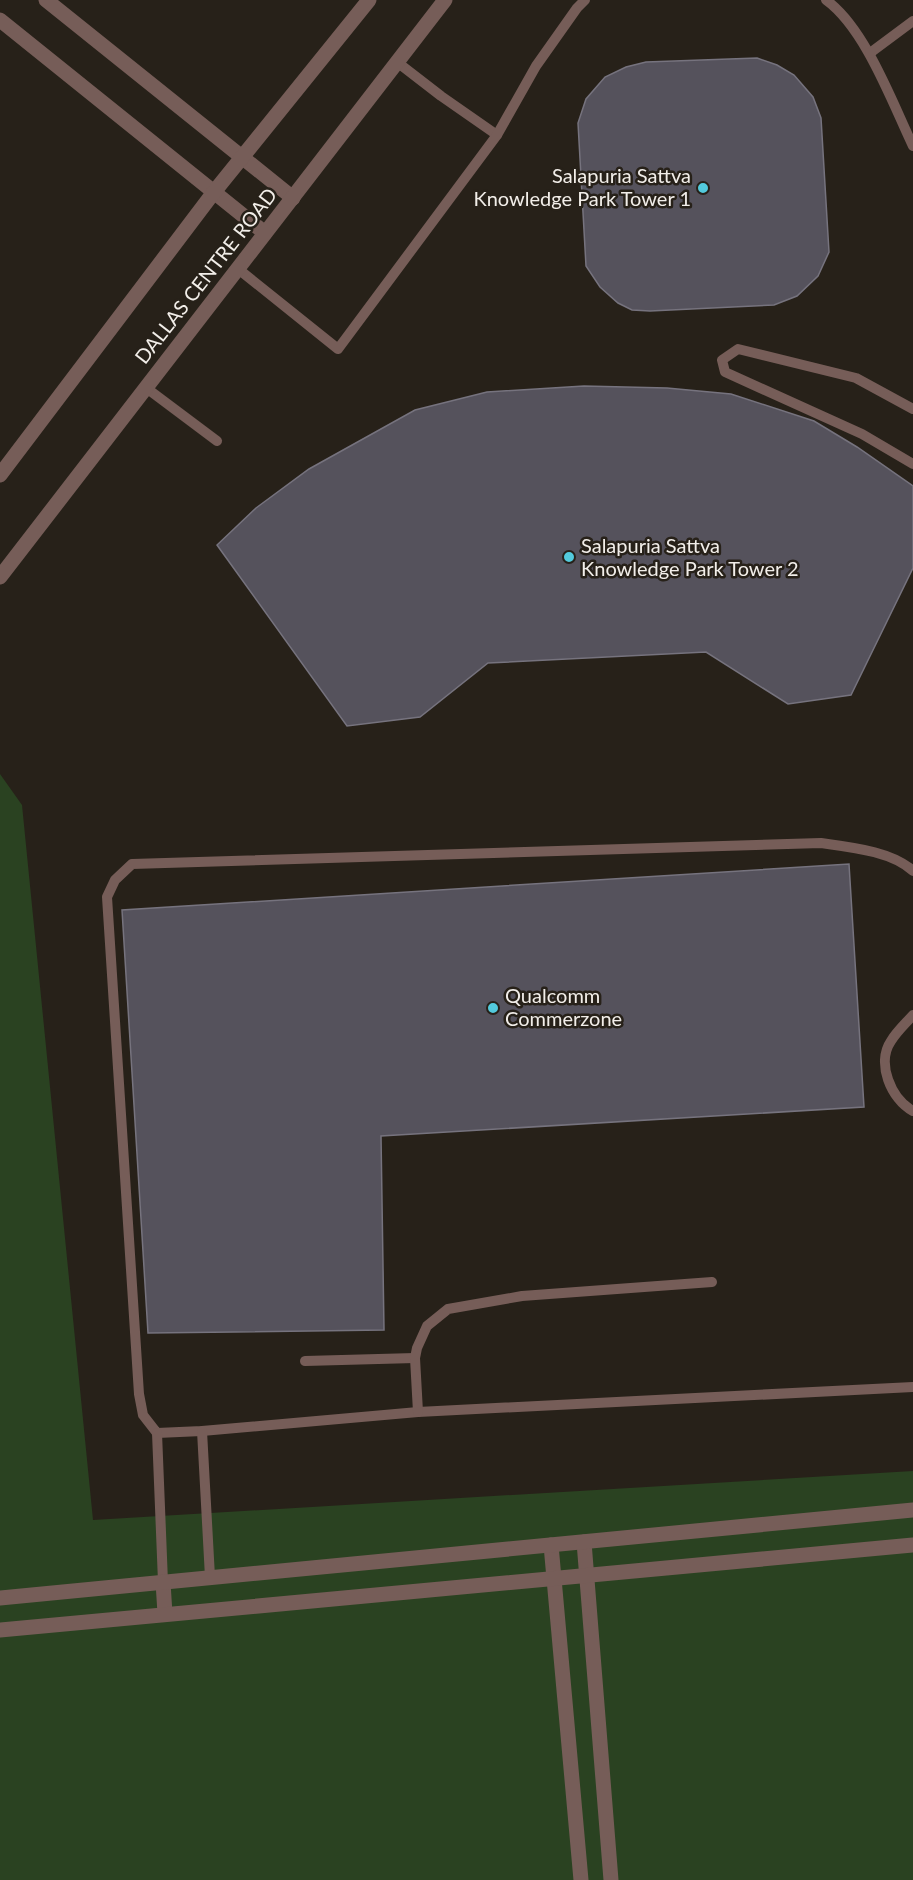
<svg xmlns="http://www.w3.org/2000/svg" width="913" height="1880" viewBox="0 0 913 1880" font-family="Lato,sans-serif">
  <rect width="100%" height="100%" fill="#272119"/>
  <path fill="#2a4221" d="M0 774 22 805 93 1520 913 1471V1880H0Z"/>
  <g fill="#55525c" stroke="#76737e" stroke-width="1.5">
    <path d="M757 58 777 65 794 75 813 97 821 118 829 252 818 276 797 296 774 305 650 311 632 310 618 303 600 287 586 266 578 123 586 99 605 77 626 67 646 62Z"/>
    <path d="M584 386 667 388 731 394 814 421 857 447 913 486V568L851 695 788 704 706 652 488 663 420 717 347 726 217 545 256 508 309 469 415 410 487 392Z"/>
    <path d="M849 864 864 1107 381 1136 384 1330 148 1333 122 910Z"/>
  </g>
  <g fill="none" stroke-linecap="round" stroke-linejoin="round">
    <g stroke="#765d58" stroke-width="10">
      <path d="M826 0C865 28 892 102 913 146"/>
      <path d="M870 53 913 21"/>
      <path d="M397 62 441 96 497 135"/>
      <path d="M237 268 338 349 497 135 536 66 577 8 585 0"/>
      <path d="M145 387 217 441"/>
      <path d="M913 409 856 378 738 349 722 360 725 372 862 434 913 464"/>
      <path d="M913 871C892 851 849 847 821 843L132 864 115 880 107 897 139 1394 143 1415 157 1433 202 1431 418 1412 913 1387"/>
      <path d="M913 1015C906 1023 897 1031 891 1041 876 1063 891 1099 913 1111"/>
      <path d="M305 1361 415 1358"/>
      <path d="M418 1412 415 1358 417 1348 427 1326 448 1309 522 1296 712 1282"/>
      <path d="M202 1431 210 1577"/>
      <path d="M157 1433 163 1582"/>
    </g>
    <g stroke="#765d58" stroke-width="15">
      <path d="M584 1542 611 1880"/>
      <path d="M551 1545 581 1880"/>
      <path d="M163 1582 165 1614"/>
      <path d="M0 1598 913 1510"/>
      <path d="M0 1630 913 1545"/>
    </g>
    <g stroke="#765d58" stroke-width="15">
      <path d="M46 0 293 198"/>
      <path d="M0 20 265 233"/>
      <path d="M0 475 214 192 369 0"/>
      <path d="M0 577 445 0"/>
    </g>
  </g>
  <g fill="#53cadc" stroke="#272119" stroke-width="2">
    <circle cx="703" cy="188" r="6"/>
    <circle cx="569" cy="557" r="6"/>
    <circle cx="493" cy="1008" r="6"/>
  </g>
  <g text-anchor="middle" stroke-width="5" stroke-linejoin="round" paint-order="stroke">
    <g font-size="20" fill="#f2eee9" stroke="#272119" text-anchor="start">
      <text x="691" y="183" text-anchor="end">Salapuria Sattva<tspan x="691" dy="23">Knowledge Park Tower 1</tspan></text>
      <text x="581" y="553">Salapuria Sattva<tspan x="581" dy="23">Knowledge Park Tower 2</tspan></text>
      <text x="505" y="1003">Qualcomm<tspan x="505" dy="23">Commerzone</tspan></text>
    </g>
    <g font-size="20" fill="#f2eee9" stroke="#272119">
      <text transform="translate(206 276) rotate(-52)" y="7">DALLAS CENTRE ROAD</text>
    </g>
  </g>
</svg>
